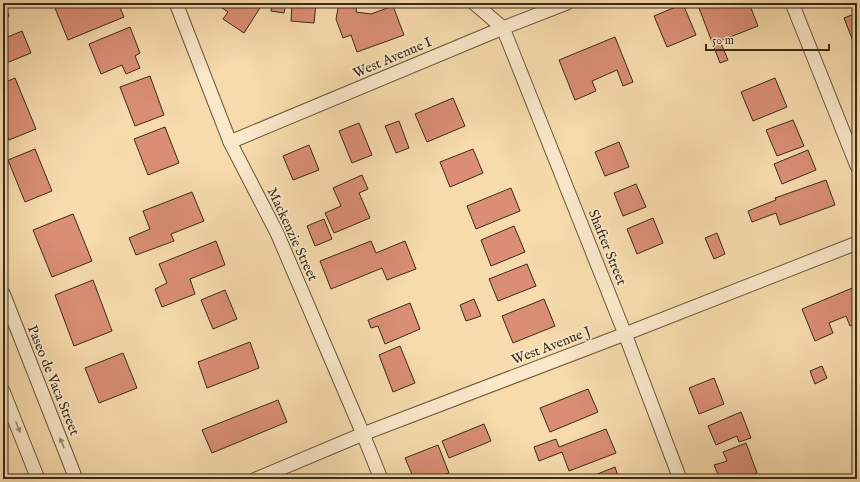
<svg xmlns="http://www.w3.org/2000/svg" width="860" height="482" viewBox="0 0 860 482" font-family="'IM FELL English',serif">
  <rect width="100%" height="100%" fill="#f7dbad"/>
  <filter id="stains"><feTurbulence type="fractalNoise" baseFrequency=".005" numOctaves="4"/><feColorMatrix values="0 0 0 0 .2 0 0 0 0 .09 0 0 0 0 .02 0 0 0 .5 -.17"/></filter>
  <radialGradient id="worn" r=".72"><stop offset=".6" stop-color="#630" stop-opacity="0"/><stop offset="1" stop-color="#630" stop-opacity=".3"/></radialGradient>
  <g fill="#da8e75" stroke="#3a2b17">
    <path d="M3 3H4L9 16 3 18Z"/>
    <path d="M53 3H118L124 17 68 40Z"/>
    <path d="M217 3H263L244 33 223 19 228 12 216 4Z"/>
    <path d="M272 3H286L284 13 271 11Z"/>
    <path d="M292 3H316L314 23 291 21Z"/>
    <path d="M339 3H357L356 12 371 14 393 6 404 35 357 52 351 35 343 38 336 19Z"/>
    <path d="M712 3H749L758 26 720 41 728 60 720 63 699 8Z"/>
    <path d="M683 4 696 35 667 47 654 16Z"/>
    <path d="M857 13V48L856 49 844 18Z"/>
    <path d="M130 27 140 53 135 56 140 68 126 74 122 65 101 74 89 44Z"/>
    <path d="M22 31 31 53 4 64 3 62V39Z"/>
    <path d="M615 37 633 82 623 86 617 70 592 81 596 91 575 100 559 60Z"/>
    <path d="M150 76 164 115 135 126 120 87Z"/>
    <path d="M15 78 36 129 9 140 3 126V83Z"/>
    <path d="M775 78 787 107 753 121 741 92Z"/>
    <path d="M453 98 465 126 427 142 415 114Z"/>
    <path d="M793 120 804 146 777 156 766 130Z"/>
    <path d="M399 121 409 148 396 153 385 126Z"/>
    <path d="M359 123 372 155 352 163 339 131Z"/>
    <path d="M165 127 179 163 148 175 134 139Z"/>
    <path d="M619 142 629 167 605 176 595 152Z"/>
    <path d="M309 145 319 170 293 180 283 156Z"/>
    <path d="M35 149 52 191 25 202 8 160Z"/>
    <path d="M473 149 483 173 450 187 440 162Z"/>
    <path d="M808 150 816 170 782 184 774 164Z"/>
    <path d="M362 175 368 189 359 193 370 218 334 233 325 213 341 206 333 188Z"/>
    <path d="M826 180 835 205 780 225 776 213 752 222 748 211 776 200 775 198Z"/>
    <path d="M636 184 646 207 623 216 614 193Z"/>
    <path d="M511 188 520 211 476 229 467 206Z"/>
    <path d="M192 192 204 221 171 234 174 241 136 255 129 238 150 229 143 211Z"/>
    <path d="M73 214 92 261 52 277 33 230Z"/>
    <path d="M653 218 663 243 637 254 627 229Z"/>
    <path d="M324 219 332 239 315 246 307 226Z"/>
    <path d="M514 226 525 252 491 266 481 240Z"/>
    <path d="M717 233 725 254 714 259 705 238Z"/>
    <path d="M216 241 225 265 190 279 195 294 162 307 155 289 167 283 159 264Z"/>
    <path d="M371 241 376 253 405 241 416 269 387 280 382 268 331 289 320 261Z"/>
    <path d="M527 264 536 286 498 301 489 279Z"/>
    <path d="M93 280 112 331 74 346 55 295Z"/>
    <path d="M857 286V323L850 326 846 316 829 323 833 333 815 341 802 309Z"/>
    <path d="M225 290 237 319 213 329 201 300Z"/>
    <path d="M474 299 481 316 466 321 460 305Z"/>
    <path d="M544 299 555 326 513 343 502 316Z"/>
    <path d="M410 303 420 329 385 344 378 326 371 328 368 320Z"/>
    <path d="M250 342 259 368 207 388 198 362Z"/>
    <path d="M400 346 415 383 393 392 379 355Z"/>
    <path d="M123 353 137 388 99 403 85 368Z"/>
    <path d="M822 366 827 378 815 384 810 371Z"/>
    <path d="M714 378 724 404 699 414 689 388Z"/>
    <path d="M588 389 598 412 550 432 540 408Z"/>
    <path d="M278 400 287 422 212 453 202 430Z"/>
    <path d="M741 412 751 438 739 442 737 436 716 445 708 426Z"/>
    <path d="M484 424 491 441 449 458 442 441Z"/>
    <path d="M606 429 616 453 569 471 562 452 539 461 534 447 556 439 559 447Z"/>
    <path d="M746 443 757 473 741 479H720L714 465 727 461 723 452Z"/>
    <path d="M438 445 449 473 433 479H414L405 458Z"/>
    <path d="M615 467 619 479H585Z"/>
  </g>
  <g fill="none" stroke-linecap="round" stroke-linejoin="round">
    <defs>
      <g id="minor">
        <path d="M176 3 230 142 277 233 363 434 381 479"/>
        <path d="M474 3 503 28 625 334 680 479"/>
        <path d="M792 3 857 166"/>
        <path d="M230 142 503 28 567 3"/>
        <path d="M3 293 76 479"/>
        <path d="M3 391 38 479"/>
        <path d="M256 479 363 434 625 334 857 243"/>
      </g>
    </defs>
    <use href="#minor" stroke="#69573c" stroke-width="15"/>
    <use href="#minor" stroke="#fae8ca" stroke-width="13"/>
  </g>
  <defs><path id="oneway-solid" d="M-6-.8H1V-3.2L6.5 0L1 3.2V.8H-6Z"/></defs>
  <g fill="#9a8a70">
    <use href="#oneway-solid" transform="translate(18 427) rotate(68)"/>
    <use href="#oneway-solid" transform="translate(62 443) rotate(-112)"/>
  </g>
  <g text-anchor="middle" stroke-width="3.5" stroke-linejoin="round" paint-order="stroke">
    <g font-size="14" fill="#3a2b17" stroke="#fae8ca">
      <text transform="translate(392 57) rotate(-23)" y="5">West Avenue I</text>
      <text transform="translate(293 234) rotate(65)" y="5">Mackenzie Street</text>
      <text transform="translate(608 247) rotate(68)" y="5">Shafter Street</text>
      <text transform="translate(551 345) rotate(-21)" y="5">West Avenue J</text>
      <text transform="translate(54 380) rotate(68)" y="5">Paseo de Vaca Street</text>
    </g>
  </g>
  <rect width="860" height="482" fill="none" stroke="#f7dbad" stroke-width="16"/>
  <rect x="4" y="4" width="852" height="474" fill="none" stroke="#3a2b17" stroke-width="2"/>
  <rect x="8" y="8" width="844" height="466" fill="none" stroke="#3a2b17"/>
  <path d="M706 44v6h123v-6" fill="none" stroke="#3a2b17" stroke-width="2"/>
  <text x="712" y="44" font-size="12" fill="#3a2b17" stroke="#fae8ca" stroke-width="3" paint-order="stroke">50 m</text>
  <rect width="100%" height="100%" filter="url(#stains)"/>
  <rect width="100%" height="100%" fill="url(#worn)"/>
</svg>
